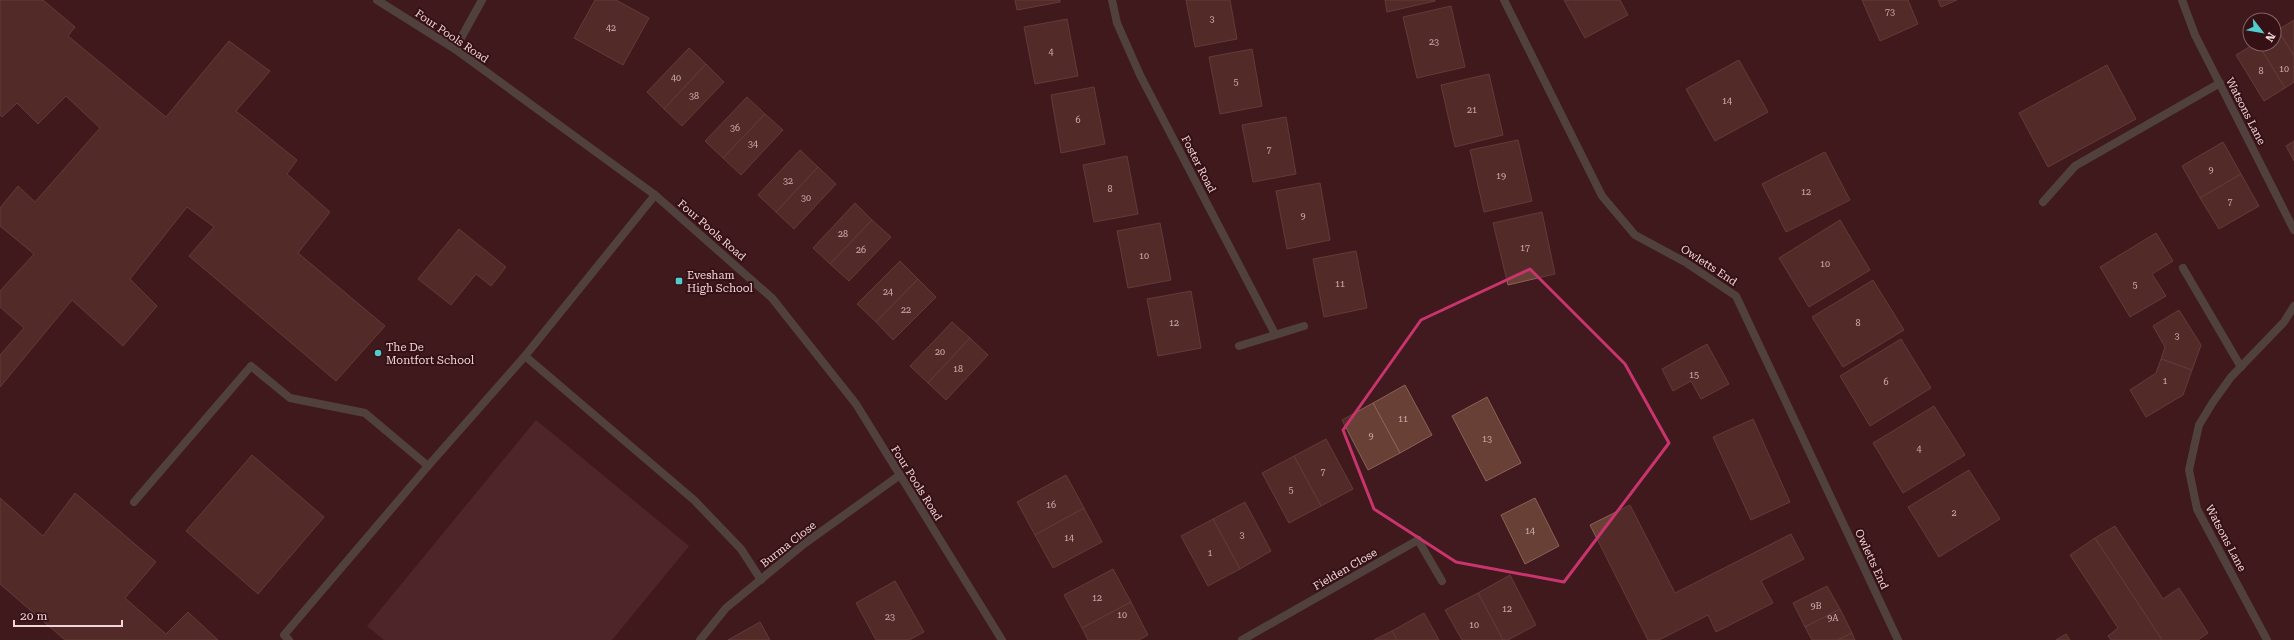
<svg xmlns="http://www.w3.org/2000/svg" width="2294" height="640" viewBox="0 0 2294 640" font-family="'Roboto Serif',serif">
  <rect width="100%" height="100%" fill="#401a1e"/>
  <path fill="#613539" d="M536 420 689 546 612 640H384L367 626Z"/>
  <g fill="#694036" stroke="#8d6156">
    <path d="M0 0H43L75 27 68 36 166 117 229 41 270 71 236 111 297 160 287 174 330 212 298 253 385 326 336 381 189 256 214 227 187 207 130 279 157 306 123 346 72 300 0 387V355L24 328 0 307V291L34 254 0 226V208L18 186 35 202 100 128 66 96 38 124 17 103 2 117 0 115Z"/>
    <path d="M595 0H616L649 18 623 65 574 38Z"/>
    <path d="M1015 0H1060V2L1017 10Z"/>
    <path d="M1186 0H1230L1237 39 1195 47Z"/>
    <path d="M1385 0H1435V1L1387 12Z"/>
    <path d="M1564 0H1620L1628 15 1585 38Z"/>
    <path d="M1862 0H1908L1918 24 1880 41Z"/>
    <path d="M1938 0H1957L1941 7Z"/>
    <path d="M1451 6 1465 67 1417 78 1403 17Z"/>
    <path d="M1067 19 1078 76 1035 84 1024 27Z"/>
    <path d="M2294 20V56L2278 30Z"/>
    <path d="M2278 30 2294 56V82L2285 88 2258 44H2274V32Z"/>
    <path d="M2254 44H2258L2285 88 2264 101 2236 55Z"/>
    <path d="M689 48 706 64 664 109 647 92Z"/>
    <path d="M1252 49 1262 106 1220 114 1209 57Z"/>
    <path d="M1739 60 1768 112 1715 141 1686 89Z"/>
    <path d="M706 64 724 82 682 126 664 109Z"/>
    <path d="M2107 65 2136 119 2048 167 2019 113Z"/>
    <path d="M1489 74 1503 135 1455 147 1441 85Z"/>
    <path d="M1094 87 1105 144 1061 153 1051 95Z"/>
    <path d="M747 97 765 114 723 158 705 141Z"/>
    <path d="M765 114 783 130 741 175 723 158Z"/>
    <path d="M1286 117 1296 174 1253 182 1242 125Z"/>
    <path d="M1518 140 1532 201 1484 212 1470 150Z"/>
    <path d="M2294 141V161L2286 146Z"/>
    <path d="M2223 142 2241 174 2200 198 2182 166Z"/>
    <path d="M800 150 818 167 776 212 758 195Z"/>
    <path d="M1825 152 1850 200 1786 232 1762 184Z"/>
    <path d="M1127 156 1138 214 1094 222 1083 165Z"/>
    <path d="M818 167 836 184 794 229 776 212Z"/>
    <path d="M2241 174 2259 206 2219 229 2200 198Z"/>
    <path d="M1320 183 1330 240 1287 249 1276 191Z"/>
    <path d="M855 203 872 220 830 264 813 248Z"/>
    <path d="M1542 212 1555 274 1508 285 1493 223Z"/>
    <path d="M872 220 891 237 849 281 830 264Z"/>
    <path d="M1840 220 1870 270 1809 307 1779 258Z"/>
    <path d="M1160 223 1171 280 1128 288 1117 231Z"/>
    <path d="M459 229 506 267 491 286 476 274 451 305 418 279Z"/>
    <path d="M2156 233 2173 261 2152 274 2166 296 2130 317 2100 267Z"/>
    <path d="M1356 251 1367 308 1324 317 1313 259Z"/>
    <path d="M900 261 918 279 876 322 857 304Z"/>
    <path d="M918 279 936 297 893 340 876 322Z"/>
    <path d="M1873 280 1904 330 1843 367 1812 317Z"/>
    <path d="M1191 291 1201 348 1158 356 1147 299Z"/>
    <path d="M2179 310 2201 345 2192 370 2161 359 2165 347 2153 326Z"/>
    <path d="M952 322 970 338 928 383 910 366Z"/>
    <path d="M970 338 988 355 946 400 928 383Z"/>
    <path d="M1901 339 1931 388 1870 426 1840 376Z"/>
    <path d="M1707 344 1729 384 1701 399 1691 381 1673 391 1662 369Z"/>
    <path d="M2161 359 2192 370 2183 395 2146 417 2130 390 2156 373Z"/>
    <path d="M1405 385 1432 435 1400 453 1373 403Z"/>
    <path d="M1487 397 1521 463 1486 481 1452 416Z"/>
    <path d="M1373 403 1400 453 1368 470 1342 420Z"/>
    <path d="M1934 406 1965 455 1903 493 1873 443Z"/>
    <path d="M1753 419 1790 502 1751 520 1713 437Z"/>
    <path d="M1326 439 1353 489 1321 506 1294 456Z"/>
    <path d="M252 455 324 517 258 594 186 531Z"/>
    <path d="M1294 456 1321 506 1289 523 1262 473Z"/>
    <path d="M1969 470 2000 519 1939 557 1908 507Z"/>
    <path d="M1066 475 1084 508 1035 535 1017 502Z"/>
    <path d="M75 493 156 562 125 598 166 634 188 612 218 640H65L0 584V498L43 536Z"/>
    <path d="M1535 498 1559 546 1525 564 1501 515Z"/>
    <path d="M1245 502 1271 551 1240 569 1213 519Z"/>
    <path d="M1630 505 1675 593 1791 534 1804 559 1761 581 1773 603 1716 632 1708 615 1659 640H1648L1590 525Z"/>
    <path d="M1084 508 1102 542 1053 568 1035 535Z"/>
    <path d="M1213 519 1240 569 1208 586 1181 536Z"/>
    <path d="M2115 526 2163 599 2179 588 2208 633 2198 640H2162L2095 538Z"/>
    <path d="M2095 538 2162 640H2111L2108 636 2118 628 2070 555Z"/>
    <path d="M1113 569 1131 602 1082 628 1064 595Z"/>
    <path d="M1510 575 1536 625 1508 640H1503L1478 593Z"/>
    <path d="M895 581 924 632 909 640H876L856 603Z"/>
    <path d="M1827 586 1840 609 1805 627 1793 603Z"/>
    <path d="M1478 593 1503 640H1462L1445 610Z"/>
    <path d="M1131 602 1148 635 1139 640H1088L1082 628Z"/>
    <path d="M1840 609 1852 633 1838 640H1812L1805 627Z"/>
    <path d="M1424 613 1439 640H1397L1392 631Z"/>
    <path d="M760 622 770 640H728Z"/>
    <path d="M1392 631 1397 640H1374Z"/>
    <path d="M1852 633 1855 640H1838Z"/>
    <path d="M2066 634 2070 640H2056Z"/>
  </g>
  <g fill="none" stroke-linecap="round" stroke-linejoin="round">
    <g stroke="#677262" stroke-width="8">
      <path d="M2043 202 2075 166 2220 83"/>
      <path d="M2183 268 2241 367"/>
      <path d="M525 356 694 500 741 549 761 580"/>
      <path d="M134 502 251 366 290 398 365 413 428 466"/>
      <path d="M289 640 284 635 428 466 525 356 655 195"/>
    </g>
    <g stroke="#677262" stroke-width="8">
      <path d="M377 0 455 49 655 195 772 298 856 404 1002 640"/>
      <path d="M1112 0 1117 23 1140 75 1275 334"/>
      <path d="M1504 0 1602 196 1635 235 1685 262 1736 296 1898 640"/>
      <path d="M2182 0 2195 35 2294 230"/>
      <path d="M455 49 482 0"/>
      <path d="M1239 346 1304 326"/>
      <path d="M700 640 726 608 804 544 900 475"/>
      <path d="M1242 640 1418 540 1442 581"/>
      <path d="M2267 640 2197 509 2189 470 2199 425 2213 402 2231 377 2284 322 2294 306"/>
    </g>
  </g>
  <path d="M0 0H2294V640H0ZM1530 269 1625 364 1669 443 1564 582 1456 562 1374 509 1343 430 1421 320Z" fill="#401a1e" fill-opacity=".55" fill-rule="evenodd"/>
  <path fill="none" stroke="#c9346e" stroke-width="3" stroke-linejoin="round" d="M1530 269 1625 364 1669 443 1564 582 1456 562 1374 509 1343 430 1421 320Z"/>
  <g fill="#52cdcd" stroke="#351015" stroke-width="1.5">
    <rect x="675" y="277" width="8" height="8" rx="2"/>
    <circle cx="378" cy="353" r="4"/>
  </g>
  <g text-anchor="middle" stroke-width="4" stroke-linejoin="round" paint-order="stroke">
    <g font-size="9" fill="#ceb0af">
      <text x="1890" y="15">73</text>
      <text x="1212" y="22">3</text>
      <text x="611" y="31">42</text>
      <text x="1434" y="45">23</text>
      <text x="1051" y="55">4</text>
      <text x="2284" y="72">10</text>
      <text x="2261" y="74">8</text>
      <text x="676" y="81">40</text>
      <text x="1236" y="85">5</text>
      <text x="694" y="99">38</text>
      <text x="1727" y="104">14</text>
      <text x="1472" y="113">21</text>
      <text x="1078" y="123">6</text>
      <text x="735" y="131">36</text>
      <text x="753" y="147">34</text>
      <text x="1269" y="153">7</text>
      <text x="2211" y="173">9</text>
      <text x="1501" y="179">19</text>
      <text x="788" y="184">32</text>
      <text x="1110" y="192">8</text>
      <text x="1806" y="195">12</text>
      <text x="806" y="201">30</text>
      <text x="2230" y="205">7</text>
      <text x="1303" y="219">9</text>
      <text x="843" y="237">28</text>
      <text x="1525" y="251">17</text>
      <text x="861" y="253">26</text>
      <text x="1144" y="259">10</text>
      <text x="1825" y="267">10</text>
      <text x="1340" y="287">11</text>
      <text x="2135" y="288">5</text>
      <text x="888" y="295">24</text>
      <text x="906" y="313">22</text>
      <text x="1174" y="326">12</text>
      <text x="1858" y="326">8</text>
      <text x="2177" y="339">3</text>
      <text x="940" y="355">20</text>
      <text x="958" y="372">18</text>
      <text x="1694" y="378">15</text>
      <text x="2165" y="384">1</text>
      <text x="1886" y="385">6</text>
      <text x="1403" y="422">11</text>
      <text x="1371" y="439">9</text>
      <text x="1487" y="442">13</text>
      <text x="1919" y="452">4</text>
      <text x="1323" y="475">7</text>
      <text x="1291" y="493">5</text>
      <text x="1051" y="508">16</text>
      <text x="1954" y="516">2</text>
      <text x="1530" y="534">14</text>
      <text x="1242" y="538">3</text>
      <text x="1069" y="541">14</text>
      <text x="1210" y="556">1</text>
      <text x="1097" y="601">12</text>
      <text x="1816" y="609">9B</text>
      <text x="1507" y="612">12</text>
      <text x="1122" y="618">10</text>
      <text x="890" y="620">23</text>
      <text x="1833" y="621">9A</text>
      <text x="1474" y="628">10</text>
    </g>
    <g font-size="11" fill="#f0d6d7" stroke="#351015">
      <text transform="translate(452 36) rotate(34)" y="4">Four Pools Road</text>
      <text transform="translate(2246 111) rotate(63)" y="4">Watsons Lane</text>
      <text transform="translate(1199 164) rotate(63)" y="4">Foster Road</text>
      <text transform="translate(712 230) rotate(41)" y="4">Four Pools Road</text>
      <text transform="translate(1709 265) rotate(33)" y="4">Owletts End</text>
      <text transform="translate(917 483) rotate(58)" y="4">Four Pools Road</text>
      <text transform="translate(2226 538) rotate(62)" y="4">Watsons Lane</text>
      <text transform="translate(788 544) rotate(-38)" y="4">Burma Close</text>
      <text transform="translate(1872 559) rotate(65)" y="4">Owletts End</text>
      <text transform="translate(1345 569) rotate(-30)" y="4">Fielden Close</text>
    </g>
    <g font-size="11" fill="#f0d6d7" stroke="#351015" text-anchor="start">
      <text x="687" y="279">Evesham<tspan x="687" dy="13">High School</tspan></text>
      <text x="386" y="351">The De<tspan x="386" dy="13">Montfort School</tspan></text>
    </g>
  </g>
  <g transform="translate(2262 32) rotate(121)"><circle r="19" fill="#351015" stroke="#805f63"/>
  <path d="M0-3L7 15L0 10L-7 15Z" fill="#52cdcd"/>
  <text y="-6" font-size="11" font-weight="bold" text-anchor="middle" fill="#f0d6d7">N</text>
  </g>
  <path d="M14 620v6h108v-6" fill="none" stroke="#f0d6d7" stroke-width="2"/>
  <text x="20" y="620" font-size="12" fill="#f0d6d7" stroke="#351015" stroke-width="3" paint-order="stroke">20 m</text>
</svg>
